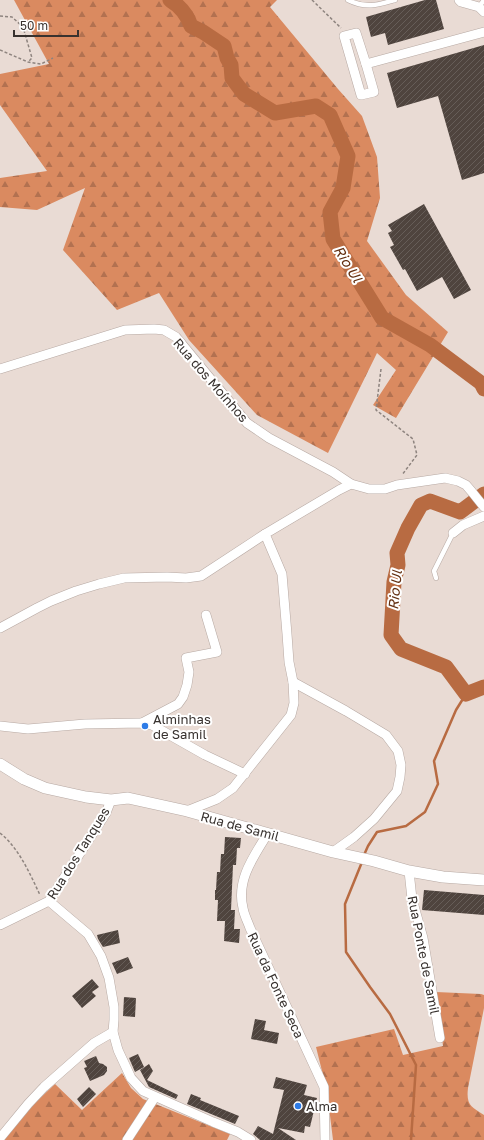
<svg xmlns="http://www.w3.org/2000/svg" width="484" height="1140" viewBox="0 0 484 1140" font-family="'Golos Text',sans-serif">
  <defs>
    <pattern id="forest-firs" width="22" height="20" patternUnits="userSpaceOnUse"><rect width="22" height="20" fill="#da8a60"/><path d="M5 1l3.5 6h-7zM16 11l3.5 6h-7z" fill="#b27150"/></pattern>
    <pattern id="building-hatch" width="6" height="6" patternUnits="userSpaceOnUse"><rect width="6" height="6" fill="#4f443e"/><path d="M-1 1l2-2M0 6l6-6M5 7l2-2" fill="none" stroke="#665d58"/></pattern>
  </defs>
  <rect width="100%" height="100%" fill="#e9dbd4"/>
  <g fill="url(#forest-firs)">
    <path d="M14 0H277L270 7 338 89 362 116 377 157 380 198 367 241 406 295 448 332 396 418 373 405 396 370 377 353 328 453 257 415 189 340 159 293 117 310 63 250 85 188 37 210 0 207V178L47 171 0 105V74L49 64Z"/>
    <path d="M436 992 481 994 484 995V1008L468 1088C466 1105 471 1107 484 1115V1140H333L327 1091 316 1047 394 1029 403 1055 443 1046Z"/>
    <path d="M122 1073 131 1088 143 1099 230 1134 227 1140H3L35 1103 55 1084 82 1110Z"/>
  </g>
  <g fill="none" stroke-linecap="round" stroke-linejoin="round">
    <g stroke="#b86b42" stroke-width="2.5">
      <path d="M364 855 368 846 377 832 406 826 425 812 438 784 434 761 456 710 466 694"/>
      <path d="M362 862 345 904 346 952 370 987 390 1014 416 1065 411 1140"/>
    </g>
    <g stroke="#b86b42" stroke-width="15">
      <path d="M170 0C180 6 187 14 191 26L203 32 224 46 227 58 231 65 232 78 244 94 275 113 316 106 330 115 348 156 343 188 330 212 333 239 382 318 430 345 481 383 484 389"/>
      <path d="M484 494 460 512 430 501 421 505 408 528 397 553 398 565 394 582 391 635 401 649 446 667 466 694 484 687"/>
    </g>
  </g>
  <g fill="url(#building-hatch)">
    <path d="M425 0H436L444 29 388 45 385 33 371 37 366 17Z"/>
    <path d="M484 45V173L462 180 438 96 397 108 387 73Z"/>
    <path d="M424 204 471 290 454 299 442 277 417 291 405 269 403 270 390 247 394 245 388 233 392 231 388 225Z"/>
    <path d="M225 837 241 838 240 848H237L236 865H233L231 910H235L234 929H240L239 943 224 941 225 921H217L218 900H215V890H216L217 872H220L221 854H224Z"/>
    <path d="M424 890 484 895V915L422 910Z"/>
    <path d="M118 930 120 943 103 947 98 939 97 935Z"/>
    <path d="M128 957 133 968 117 974 112 963Z"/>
    <path d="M92 979 99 987 92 992 96 996 82 1008 72 996Z"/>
    <path d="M124 997 136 998 135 1017 123 1016Z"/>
    <path d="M255 1019 266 1021 264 1030 279 1033 277 1044 251 1039Z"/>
    <path d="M138 1054 144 1067 135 1072 129 1058Z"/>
    <path d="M96 1056 99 1063 103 1064 107 1067V1071L104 1075 90 1081 84 1068 87 1067 84 1061Z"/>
    <path d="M149 1064 153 1071 147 1080 178 1095 176 1099 149 1087 140 1070Z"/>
    <path d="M276 1077 307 1085 304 1095 317 1098 310 1127 305 1126 304 1133 278 1128 296 1140H260L253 1134 258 1126 273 1134 284 1090 273 1088Z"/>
    <path d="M89 1087 96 1094 83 1107 77 1099Z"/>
    <path d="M191 1094 201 1098 200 1100 239 1116 235 1124 187 1104Z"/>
  </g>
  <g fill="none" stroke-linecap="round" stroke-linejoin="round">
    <defs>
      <g id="service">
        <path d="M348 0C366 9 378 5 395 0"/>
        <path d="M479 7 484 0"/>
        <path d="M436 578 434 571 453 533"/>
      </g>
      <g id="minor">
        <path d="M459 0 461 2 479 7 484 12"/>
        <path d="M356 33 366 64 374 92 361 95 344 36Z"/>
        <path d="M366 64 484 32"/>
        <path d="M0 369 125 330 154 329 164 330 176 337 247 423 269 438 333 472 351 484 369 489H385L397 485 445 478 458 481 466 485 472 492 484 507"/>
        <path d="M453 533 463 525 484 516"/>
        <path d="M0 628 37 608 51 601 76 591 99 584 124 578 167 577 186 578 201 576 265 534"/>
        <path d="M293 682 289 662 287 634 282 574 265 534 339 490 351 484"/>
        <path d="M142 723 178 704 183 697 187 685 189 672 186 658 217 652 206 615"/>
        <path d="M0 726 28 729 85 724 142 723 152 725 205 755 245 774"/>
        <path d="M187 811 217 799 233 788 291 715 294 703 293 682 346 711 386 735 398 751 401 765 400 777 397 791 374 819 354 837 333 852"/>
        <path d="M268 833C254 856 236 880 243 908 244 915 248 922 250 928L324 1087 325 1140"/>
        <path d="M409 871 412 899 423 938 440 1038"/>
        <path d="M49 901 88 934 101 956 109 978 114 1007V1020L113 1032 118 1050 131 1078 143 1091 213 1122 238 1132 251 1140"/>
        <path d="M0 925 49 901 106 813 111 800"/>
        <path d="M0 1138 28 1104 44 1087 94 1043 113 1032"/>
        <path d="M127 1140 155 1097"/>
      </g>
      <path id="tertiary" d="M0 764 24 779 45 788 86 797 111 800 128 798 187 811 333 852 374 861 409 871 443 877 484 880"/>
    </defs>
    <use href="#service" stroke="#b7a9a3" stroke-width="5.5"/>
    <use href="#minor" stroke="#b7a9a3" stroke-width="10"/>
    <use href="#tertiary" stroke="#b7a9a3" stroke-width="12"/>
    <g stroke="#8e847f" stroke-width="1.5" stroke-dasharray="3 2" stroke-linecap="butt">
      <path d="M312 0 341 28"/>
      <path d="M0 16 12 17 23 27 32 58 28 62"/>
      <path d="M0 50 28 62 41 64 53 58"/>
      <path d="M381 369 376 410 413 439 417 455 402 475"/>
      <path d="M0 833C19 848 30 874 40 895"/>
    </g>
    <use href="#service" stroke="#fff" stroke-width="4.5"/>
    <use href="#minor" stroke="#fff" stroke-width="9"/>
    <use href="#tertiary" stroke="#fff" stroke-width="11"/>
  </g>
  <g fill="#2d7be7" stroke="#fff" stroke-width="1.5">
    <circle cx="145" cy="726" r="4"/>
    <circle cx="298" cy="1106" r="4"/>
  </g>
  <g text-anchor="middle" stroke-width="4" stroke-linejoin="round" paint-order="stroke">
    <g font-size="13" fill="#38322f" stroke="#fff">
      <text transform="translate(211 380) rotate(49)" y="5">Rua dos Moínhos</text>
      <text transform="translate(240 826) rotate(15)" y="5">Rua de Samil</text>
      <text transform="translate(78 853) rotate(-58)" y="5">Rua dos Tanques</text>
      <text transform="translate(424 955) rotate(79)" y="5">Rua Ponte de Samil</text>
      <text transform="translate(276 985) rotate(65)" y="5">Rua da Fonte Seca</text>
    </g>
    <g font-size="13" fill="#38322f" stroke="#fff" text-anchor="start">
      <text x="153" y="724">Alminhas<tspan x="153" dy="15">de Samil</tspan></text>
      <text x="306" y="1111">Alma</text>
    </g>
    <g font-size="14" font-style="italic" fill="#632f11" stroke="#fff">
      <text transform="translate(348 264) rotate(58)" y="5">Rio Ul</text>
      <text transform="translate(395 590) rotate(-84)" y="5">Rio Ul</text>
    </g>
  </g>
  <path d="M14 30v6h64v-6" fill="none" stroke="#38322f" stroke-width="2"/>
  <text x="20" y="30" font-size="12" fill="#38322f" stroke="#ffffff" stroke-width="3" paint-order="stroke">50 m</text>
</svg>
